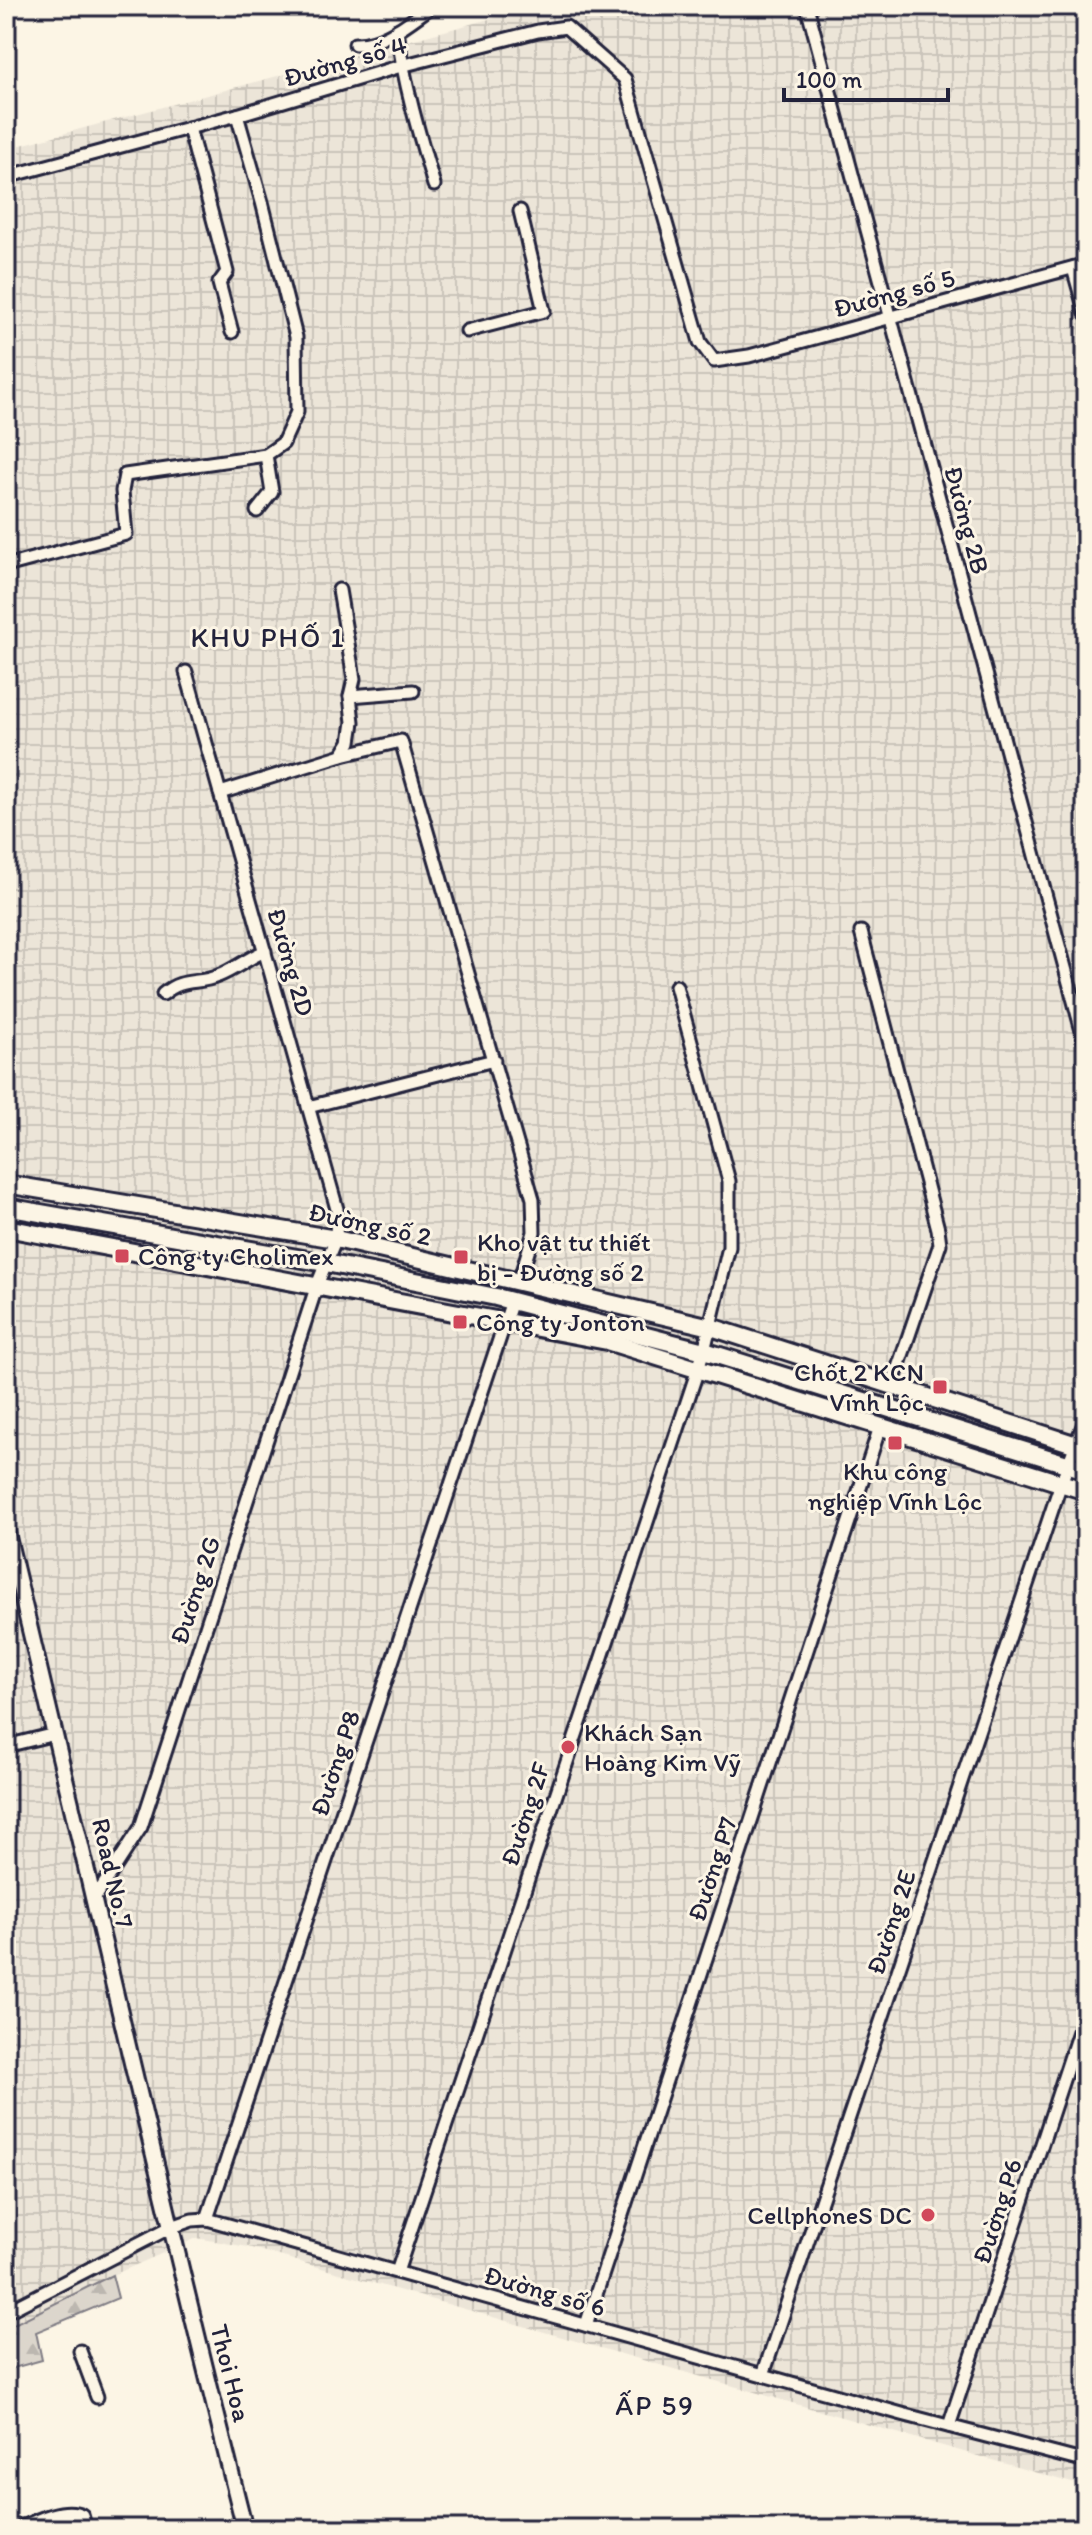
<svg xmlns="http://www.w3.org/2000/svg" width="1092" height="2535" viewBox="0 0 1092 2535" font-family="Itim,sans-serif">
  <defs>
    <pattern id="industrial-grid" width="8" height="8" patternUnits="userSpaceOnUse" patternTransform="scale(2)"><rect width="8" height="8" fill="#ece5d8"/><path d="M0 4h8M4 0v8" fill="none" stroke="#cac4ba"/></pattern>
    <pattern id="forest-firs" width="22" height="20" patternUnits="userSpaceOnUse" patternTransform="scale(2)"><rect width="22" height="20" fill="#dcd6cc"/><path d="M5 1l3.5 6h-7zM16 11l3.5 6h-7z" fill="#bcb7b0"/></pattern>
  </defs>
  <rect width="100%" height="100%" fill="#fcf5e5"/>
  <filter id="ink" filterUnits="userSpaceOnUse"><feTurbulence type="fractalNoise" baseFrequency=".0125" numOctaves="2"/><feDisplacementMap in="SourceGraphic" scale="16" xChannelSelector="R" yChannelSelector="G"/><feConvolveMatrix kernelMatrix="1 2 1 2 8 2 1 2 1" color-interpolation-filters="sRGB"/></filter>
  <g filter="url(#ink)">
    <path fill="url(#industrial-grid)" d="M538 6H1086V2487L248 2247 197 2238 113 2275 118 2298 36 2332 42 2360 6 2370V149Z"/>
    <path fill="url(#forest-firs)" stroke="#7f7c84" stroke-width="2" d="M112 2275 118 2298 36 2332 42 2360 6 2370V2328Z"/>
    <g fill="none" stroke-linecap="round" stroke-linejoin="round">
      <defs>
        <g id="minor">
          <path d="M807 6 1086 1046"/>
          <path d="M397 30C404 84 419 134 434 185"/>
          <path d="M355 44C383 45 409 22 432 6"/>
          <path d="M189 128 227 272 219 283 232 332"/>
          <path d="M6 177 237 115 401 66 538 31 566 27 625 79 700 342 714 361 749 356 1086 264"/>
          <path d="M1073 268 1086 314"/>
          <path d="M467 331 544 311 520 211"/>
          <path d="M257 511 272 492 266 455"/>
          <path d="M6 566 126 534 122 491 125 475 266 455 283 443 297 412 296 337 262 202 237 115"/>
          <path d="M350 696 413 691"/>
          <path d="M342 755 401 741 533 1199 534 1232 519 1282"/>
          <path d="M220 793 342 755 350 742 353 722 350 696 354 679 339 590"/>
          <path d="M861 932 938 1229 940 1244 892 1385"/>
          <path d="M163 994C183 977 197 985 218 976 234 970 248 958 265 951"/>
          <path d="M308 1107 494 1060"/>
          <path d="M6 1746 55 1734"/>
          <path d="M95 1898 141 1827 317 1285 336 1239 337 1209 186 672"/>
          <path d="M207 2219 512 1301"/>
          <path d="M397 2272 704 1351 729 1247V1181L676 986"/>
          <path d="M6 2312 169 2228 192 2220 207 2219 902 2414 1086 2462"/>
          <path d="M586 2325 880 1427"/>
          <path d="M80 2351 97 2397"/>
          <path d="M763 2375 1061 1483 1086 1418"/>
          <path d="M949 2426 1086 2010"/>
          <path d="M18 2529C35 2521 64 2506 82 2515L86 2529"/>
        </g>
        <path id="tertiary" d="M6 1529C86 1862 161 2197 245 2529"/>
        <g id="secondary">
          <path d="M6 1184 336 1239 711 1327 1086 1448"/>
          <path d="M6 1207 326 1263 496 1297 704 1351 1086 1470"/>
          <path d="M6 1228 607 1341 1086 1491"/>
        </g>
      </defs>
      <use href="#minor" stroke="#22223b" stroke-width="17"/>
      <use href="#tertiary" stroke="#22223b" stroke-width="20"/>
      <use href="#secondary" stroke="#22223b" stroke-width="22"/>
      <use href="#minor" stroke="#fcf5e5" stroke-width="11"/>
      <use href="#tertiary" stroke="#fcf5e5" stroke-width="14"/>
      <use href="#secondary" stroke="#fcf5e5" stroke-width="16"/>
    </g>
  </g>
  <g fill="#d1495b" stroke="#fcf5e5" stroke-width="3">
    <rect x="114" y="1248" width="16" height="16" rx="4"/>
    <rect x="453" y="1249" width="16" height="16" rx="4"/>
    <rect x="452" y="1314" width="16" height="16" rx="4"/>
    <rect x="932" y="1379" width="16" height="16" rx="4"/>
    <rect x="887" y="1435" width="16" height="16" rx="4"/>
    <circle cx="568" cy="1747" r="8"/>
    <circle cx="928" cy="2215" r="8"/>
  </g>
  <g text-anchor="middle" stroke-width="6" stroke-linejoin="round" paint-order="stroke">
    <g font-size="26" fill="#22223b" stroke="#fcf5e5">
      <text transform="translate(345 61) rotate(-16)" y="9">Đường số 4</text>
      <text transform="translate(894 293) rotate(-15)" y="9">Đường số 5</text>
      <text transform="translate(967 520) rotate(75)" y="9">Đường 2B</text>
      <text transform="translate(291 962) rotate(74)" y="9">Đường 2D</text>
      <text transform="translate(370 1224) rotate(12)" y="9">Đường số 2</text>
      <text transform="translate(195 1590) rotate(-72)" y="9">Đường 2G</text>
      <text transform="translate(335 1763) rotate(-72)" y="9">Đường P8</text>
      <text transform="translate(525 1814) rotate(-72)" y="9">Đường 2F</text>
      <text transform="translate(712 1869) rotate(-72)" y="9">Đường P7</text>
      <text transform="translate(113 1873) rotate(77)" y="9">Road No.7</text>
      <text transform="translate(891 1922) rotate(-72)" y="9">Đường 2E</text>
      <text transform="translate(997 2211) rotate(-72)" y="9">Đường P6</text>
      <text transform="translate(545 2291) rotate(16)" y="9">Đường số 6</text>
      <text transform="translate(231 2373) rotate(76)" y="9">Thoi Hoa</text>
    </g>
    <g font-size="26" fill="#22223b" stroke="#fcf5e5" text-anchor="start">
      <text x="477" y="1251">Kho vật tư thiết<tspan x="477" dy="30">bị - Đường số 2</tspan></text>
      <text x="138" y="1265">Công ty Cholimex</text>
      <text x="476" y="1331">Công ty Jonton</text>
      <text x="924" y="1381" text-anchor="end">Chốt 2 KCN<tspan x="924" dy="30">Vĩnh Lộc</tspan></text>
      <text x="895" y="1480" text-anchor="middle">Khu công<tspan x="895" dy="30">nghiệp Vĩnh Lộc</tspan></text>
      <text x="584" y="1741">Khách Sạn<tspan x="584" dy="30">Hoàng Kim Vỹ</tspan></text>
      <text x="912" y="2224" text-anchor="end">CellphoneS DC</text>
    </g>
    <g font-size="28" letter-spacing="2" fill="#22223b" stroke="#fcf5e5">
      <text x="268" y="647">KHU PHỐ 1</text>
      <text x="655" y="2415">ẤP 59</text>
    </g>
  </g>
  <rect width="1092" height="2535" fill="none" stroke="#fcf5e5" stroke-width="32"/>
  <rect x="16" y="16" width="1060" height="2503" fill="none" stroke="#22223b" stroke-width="3" filter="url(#ink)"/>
  <path d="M784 88v12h164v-12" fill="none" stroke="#22223b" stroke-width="4"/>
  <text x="796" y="88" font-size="24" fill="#22223b" stroke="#fcf5e5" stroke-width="6" paint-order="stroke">100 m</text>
</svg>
